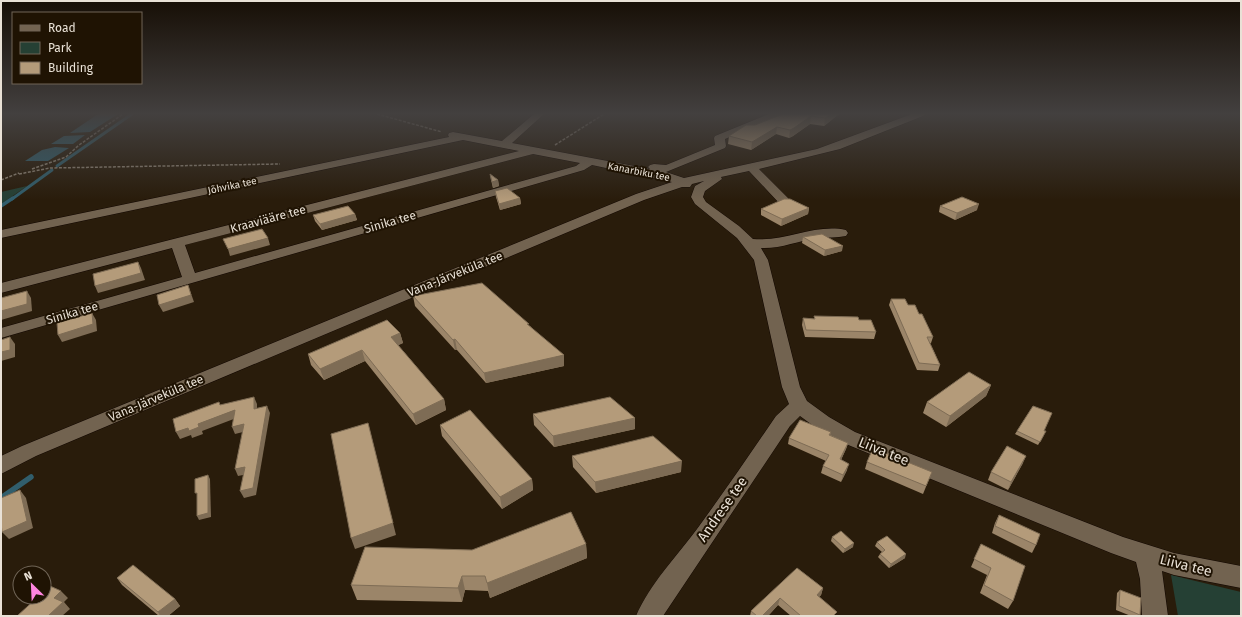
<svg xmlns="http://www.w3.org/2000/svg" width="1242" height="617" viewBox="0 0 1242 617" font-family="'Fira Sans',sans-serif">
  <rect width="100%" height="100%" fill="#291c0b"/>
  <g fill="#254034">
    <path d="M27 186 1 204V192Z"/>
    <path d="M1171 575 1241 592V616H1178Z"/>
  </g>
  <g fill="#315e6c">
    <path d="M98 114H118L90 132 70 133Z"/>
    <path d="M85 135 73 144H51L64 136Z"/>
    <path d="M55 147 69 148 48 161H25L42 150Z"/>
  </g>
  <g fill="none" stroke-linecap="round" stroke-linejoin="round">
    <g stroke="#315e6c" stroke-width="3">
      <path d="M57 166 132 114"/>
      <path d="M12 199 52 170"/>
    </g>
    <path stroke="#315e6c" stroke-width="3.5" d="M1 206 13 198"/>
    <path stroke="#315e6c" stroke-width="5.5" d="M1 498 31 477"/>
    <defs>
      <path id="minor" d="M534 114H544L512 143 650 169 648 167 650 165 654 164 666 165 715 145 714 138 715 136 769 114H793L788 117H777L725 139 726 146 725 148 666 172 684 178 817 149 912 114H925L923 116 840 149 759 169 788 198 790 201 788 204H780L749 171 721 177 722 179 705 191 703 197 706 202 739 226 753 239C785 242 816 223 846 230L848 233 846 236C837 238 827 237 817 238 798 241 780 249 761 248L768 260 800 387 807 401 829 417 855 432 1123 537 1174 553 1241 566V588L1174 575 1162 571 1168 616H1142L1140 579 1136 562 1111 553 841 442 815 427 800 416 790 426 663 616H636C650 584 676 557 697 529 724 492 750 454 776 416L789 404 782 387 754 260 737 238 695 204 691 197 695 186 704 181 692 184 690 187H682L644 200 36 456 1 474V456L22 446 636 194 672 182 592 165 584 170 1 338V328L182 277 172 248 1 293V283L519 151 463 140 1 238V230L449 137 448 135 449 133 453 132 502 141ZM533 154 580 163 576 166 195 273 185 245Z"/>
    </defs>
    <use href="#minor" stroke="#110600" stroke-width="1"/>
    <g stroke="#8b8072" stroke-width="1.5" stroke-dasharray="3 1.5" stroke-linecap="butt">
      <path d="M377 114 442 132"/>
      <path d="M555 145 604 114"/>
      <path d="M32 169 66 157 79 145 123 114"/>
      <path d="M19 174 50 168 280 164"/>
      <path d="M1 180 19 173"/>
    </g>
    <use href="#minor" fill="#726350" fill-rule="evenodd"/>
  </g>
  <g fill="#9b8569">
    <path d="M783 114H839L824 126 810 124 793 136 789 138 776 134 751 150 728 144 729 136 755 125Z"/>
    <path d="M490 174 498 180 499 186 493 188 491 180Z"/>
    <path d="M495 191 520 198 521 204 500 210 496 197Z"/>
    <path d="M940 206 977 210 955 220 939 212Z"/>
    <path d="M809 208 808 214 781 226 761 215V209Z"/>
    <path d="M355 214 357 220 322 230 315 221 313 215Z"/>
    <path d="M803 237 842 251 824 256 802 243Z"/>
    <path d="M413 296 530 326 564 366 486 383 457 350H455L415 306Z"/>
    <path d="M891 299 908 305 919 314 933 337 931 343H930L940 365 938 371 917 370 889 305Z"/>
    <path d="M814 316 859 320 876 332 874 339 805 337 802 325 803 318 814 319Z"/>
    <path d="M400 333 403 343 398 345 444 399 446 410 416 425 365 361 324 380 311 365 308 354Z"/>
    <path d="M991 385 986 396 946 427 923 413 927 402Z"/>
    <path d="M533 414 635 418V429L554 447 534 425Z"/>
    <path d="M440 425 532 479 533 490 502 509 442 436Z"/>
    <path d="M1017 431H1044V435L1038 445 1015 434Z"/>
    <path d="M831 432 830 435 848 443 846 449 841 460 847 470 841 482 821 473 823 466 826 461 788 444 789 438Z"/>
    <path d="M572 456 681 472 596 493 573 467Z"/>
    <path d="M867 462 932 472 923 494 865 469Z"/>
    <path d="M1023 463 1008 490 988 480 991 472Z"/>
    <path d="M999 515 1036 545 1032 553 992 533 995 523Z"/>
    <path d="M832 537 853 547 843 553 831 541Z"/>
    <path d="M877 542 905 558 889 568 878 557 880 554 882 552 875 546Z"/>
    <path d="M586 544 587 558 490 598 488 591 465 590 462 602 357 600 351 585 472 550Z"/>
    <path d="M981 544 1013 601 1008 609 980 593 987 575 971 567Z"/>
    <path d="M797 568 823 588 821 595 819 597 836 616H791L778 605 768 616H750L751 611Z"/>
    <path d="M117 578 175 599 180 606 168 616H159L122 585Z"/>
    <path d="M1120 590 1140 615 1139 616H1131L1116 610 1117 593Z"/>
  </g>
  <g fill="#7e6c55">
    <path d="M831 114H839L824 126 825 118Z"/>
    <path d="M811 116 810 124 793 136 789 138 790 130Z"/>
    <path d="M777 127 776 134 751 150 752 142Z"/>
    <path d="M498 180 499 186 493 188 492 182Z"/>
    <path d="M520 198 521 204 500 210 499 204Z"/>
    <path d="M979 204 977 210 955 220 957 213Z"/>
    <path d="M809 208 808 214 781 226 782 219Z"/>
    <path d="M355 214 357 220 322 230 320 224Z"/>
    <path d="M268 238 270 245 230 256 228 249Z"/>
    <path d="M843 246 842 251 824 256 825 250Z"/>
    <path d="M138 262 141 268 145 280 98 293 95 286Z"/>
    <path d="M188 285 194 302 163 312 159 305Z"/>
    <path d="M27 291 31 298 32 311 1 320V311Z"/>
    <path d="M92 313 96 320 97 331 62 342 58 335Z"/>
    <path d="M400 333 403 343 393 348 391 337Z"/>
    <path d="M10 337 15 344V357L1 361V352Z"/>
    <path d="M455 339 457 350H455L453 340Z"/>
    <path d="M362 350 365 361 324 380 320 369Z"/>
    <path d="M564 355V366L486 383 484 373Z"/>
    <path d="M991 385 986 396 946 427 950 416Z"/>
    <path d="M254 397 257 404V416L254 409Z"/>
    <path d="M444 399 446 410 416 425 413 414Z"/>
    <path d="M267 406 270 413 256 495 244 498 240 491Z"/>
    <path d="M235 410 239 417 202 431 203 434 192 438 191 435 180 439 176 432Z"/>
    <path d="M635 418V429L554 447 553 436Z"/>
    <path d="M368 423 396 535 355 549 351 538Z"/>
    <path d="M244 424 247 431 235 434 232 427Z"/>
    <path d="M848 443 846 449 838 466 840 459Z"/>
    <path d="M1026 456 1023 463 1008 490 1011 482Z"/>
    <path d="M682 461 681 472 596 493 595 482Z"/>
    <path d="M849 464 847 470 841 482 843 475Z"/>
    <path d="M245 467 248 474 238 476 235 469Z"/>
    <path d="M208 475 210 479 211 517 199 520 197 516Z"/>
    <path d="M532 479 533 490 502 509 500 497Z"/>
    <path d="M20 490 26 498 33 528 9 539 2 532Z"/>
    <path d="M854 543 853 547 843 553 845 549Z"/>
    <path d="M586 544 587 558 490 598 487 583Z"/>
    <path d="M906 554 905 558 889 568 891 564Z"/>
    <path d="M462 576 465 590 462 602 458 588Z"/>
    <path d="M823 588 821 595 814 602 817 595Z"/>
    <path d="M61 591 68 598 64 602 70 609 62 616H48L54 598Z"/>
    <path d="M780 598 778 605 768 616H762Z"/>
    <path d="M175 599 180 606 168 616H160L158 612Z"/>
  </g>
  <g fill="#b49b7a" stroke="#7e6c55">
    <path d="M783 114H832L825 118 811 116 794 128 790 130 777 127 752 142 729 136 746 125H755Z"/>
    <path d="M490 174 498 180 492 182Z"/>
    <path d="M507 188 520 198 499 204 495 191Z"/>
    <path d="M962 197 979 204 957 213 940 206Z"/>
    <path d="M784 199H790L809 208 782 219 761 209Z"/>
    <path d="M348 206 355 214 320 224 313 215Z"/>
    <path d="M262 229 268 238 228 249 223 239Z"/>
    <path d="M822 234 843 246 825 250 803 237Z"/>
    <path d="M138 262 141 273 95 286 93 274Z"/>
    <path d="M482 283 529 324H527L564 355 484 373 455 339 453 340 413 296Z"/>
    <path d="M188 285 191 295 159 305 157 295Z"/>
    <path d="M27 291V304L1 311V298Z"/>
    <path d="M891 299H905L908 305H915L919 314H922L933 337H927L940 365 919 363Z"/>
    <path d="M92 313 93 324 58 335 57 323Z"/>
    <path d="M814 316 858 317 859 320H871L876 332 806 330 803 318 815 319Z"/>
    <path d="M387 320 400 333 391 337 444 399 413 414 362 350 320 369 308 354Z"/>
    <path d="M10 337V350L1 352V340Z"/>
    <path d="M969 372 991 385 950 416 927 402Z"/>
    <path d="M254 397V409L267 406 253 488 240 491 245 467 235 469 244 424 232 427 235 410 198 424 199 427 189 431 188 428 176 432 173 419 219 402 220 405Z"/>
    <path d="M610 397 635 418 553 436 533 414Z"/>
    <path d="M1033 406 1052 413 1044 431H1046L1040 442 1017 431Z"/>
    <path d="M470 410 532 479 500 497 440 425Z"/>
    <path d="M800 420 831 432 829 435 848 443 840 459 849 464 843 475 823 466 829 455 789 438Z"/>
    <path d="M368 423 393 523 351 538 331 434Z"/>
    <path d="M653 436 682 461 595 482 572 456Z"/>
    <path d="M1007 446 1026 456 1011 482 991 472Z"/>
    <path d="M873 448 932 472 926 486 867 462Z"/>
    <path d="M208 475V513L197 516V493H195V479Z"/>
    <path d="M20 490 27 521 2 532 1 523V498Z"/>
    <path d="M571 512 586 544 487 583 485 576H462L458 588 351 585 365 547 472 550Z"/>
    <path d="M999 515 1040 534 1036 545 995 526Z"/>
    <path d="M841 531 854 543 845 549 832 537Z"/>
    <path d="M887 536 906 554 891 564 880 554 885 550 877 542Z"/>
    <path d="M981 544 1025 566 1013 601 984 585 991 568 974 559Z"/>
    <path d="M133 565 175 599 158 612 117 578Z"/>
    <path d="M797 568 823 588 817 595 837 612 833 616H801L780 598 762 616H757L751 611Z"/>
    <path d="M50 586 61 591 54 598 63 602 48 616H17L38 597H44V592Z"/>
    <path d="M1120 590 1141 598 1140 615 1119 606Z"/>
  </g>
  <linearGradient id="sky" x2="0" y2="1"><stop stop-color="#170f06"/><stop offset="0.57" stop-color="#43403f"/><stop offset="1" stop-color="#43403f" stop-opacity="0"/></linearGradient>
  <rect width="1242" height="200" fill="url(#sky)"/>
  <g text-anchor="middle" stroke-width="4" stroke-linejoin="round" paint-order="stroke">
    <g font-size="10" fill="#e9e1d6" stroke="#1f1303">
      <text transform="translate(639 171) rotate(11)" y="4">Kanarbiku tee</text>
      <text transform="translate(232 185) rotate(-12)" y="4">Jõhvika tee</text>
    </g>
    <g font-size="12" fill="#e9e1d6" stroke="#1f1303">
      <text transform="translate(268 219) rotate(-15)" y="4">Kraaviääre tee</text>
      <text transform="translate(390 222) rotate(-16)" y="4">Sinika tee</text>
      <text transform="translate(455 274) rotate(-22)" y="4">Vana-Järveküla tee</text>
      <text transform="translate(72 313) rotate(-16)" y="4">Sinika tee</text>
      <text transform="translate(156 398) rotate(-23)" y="4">Vana-Järveküla tee</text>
    </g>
    <g font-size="14" fill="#e9e1d6" stroke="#1f1303">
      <text transform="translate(884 451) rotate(22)" y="5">Liiva tee</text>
      <text transform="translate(722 509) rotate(-55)" y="5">Andrese tee</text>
      <text transform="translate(1186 565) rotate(14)" y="5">Liiva tee</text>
    </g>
  </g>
  <rect width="1242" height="617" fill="none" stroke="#e9e1d6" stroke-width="4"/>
  <rect x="12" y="12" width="130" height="72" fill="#1f1303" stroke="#706557"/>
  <rect x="20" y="25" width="20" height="6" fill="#726350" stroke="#706557"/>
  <text x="48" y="32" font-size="12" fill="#e9e1d6">Road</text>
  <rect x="20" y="42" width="20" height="12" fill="#254034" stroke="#706557"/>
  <text x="48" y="52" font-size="12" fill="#e9e1d6">Park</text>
  <rect x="20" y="62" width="20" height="12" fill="#b49b7a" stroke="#706557"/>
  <text x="48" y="72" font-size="12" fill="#e9e1d6">Building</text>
  <g transform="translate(32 585) rotate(336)"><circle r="19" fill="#1f1303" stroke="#706557"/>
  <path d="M0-3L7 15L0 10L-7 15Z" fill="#ff85df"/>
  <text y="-6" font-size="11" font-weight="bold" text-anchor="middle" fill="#e9e1d6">N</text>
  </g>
</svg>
